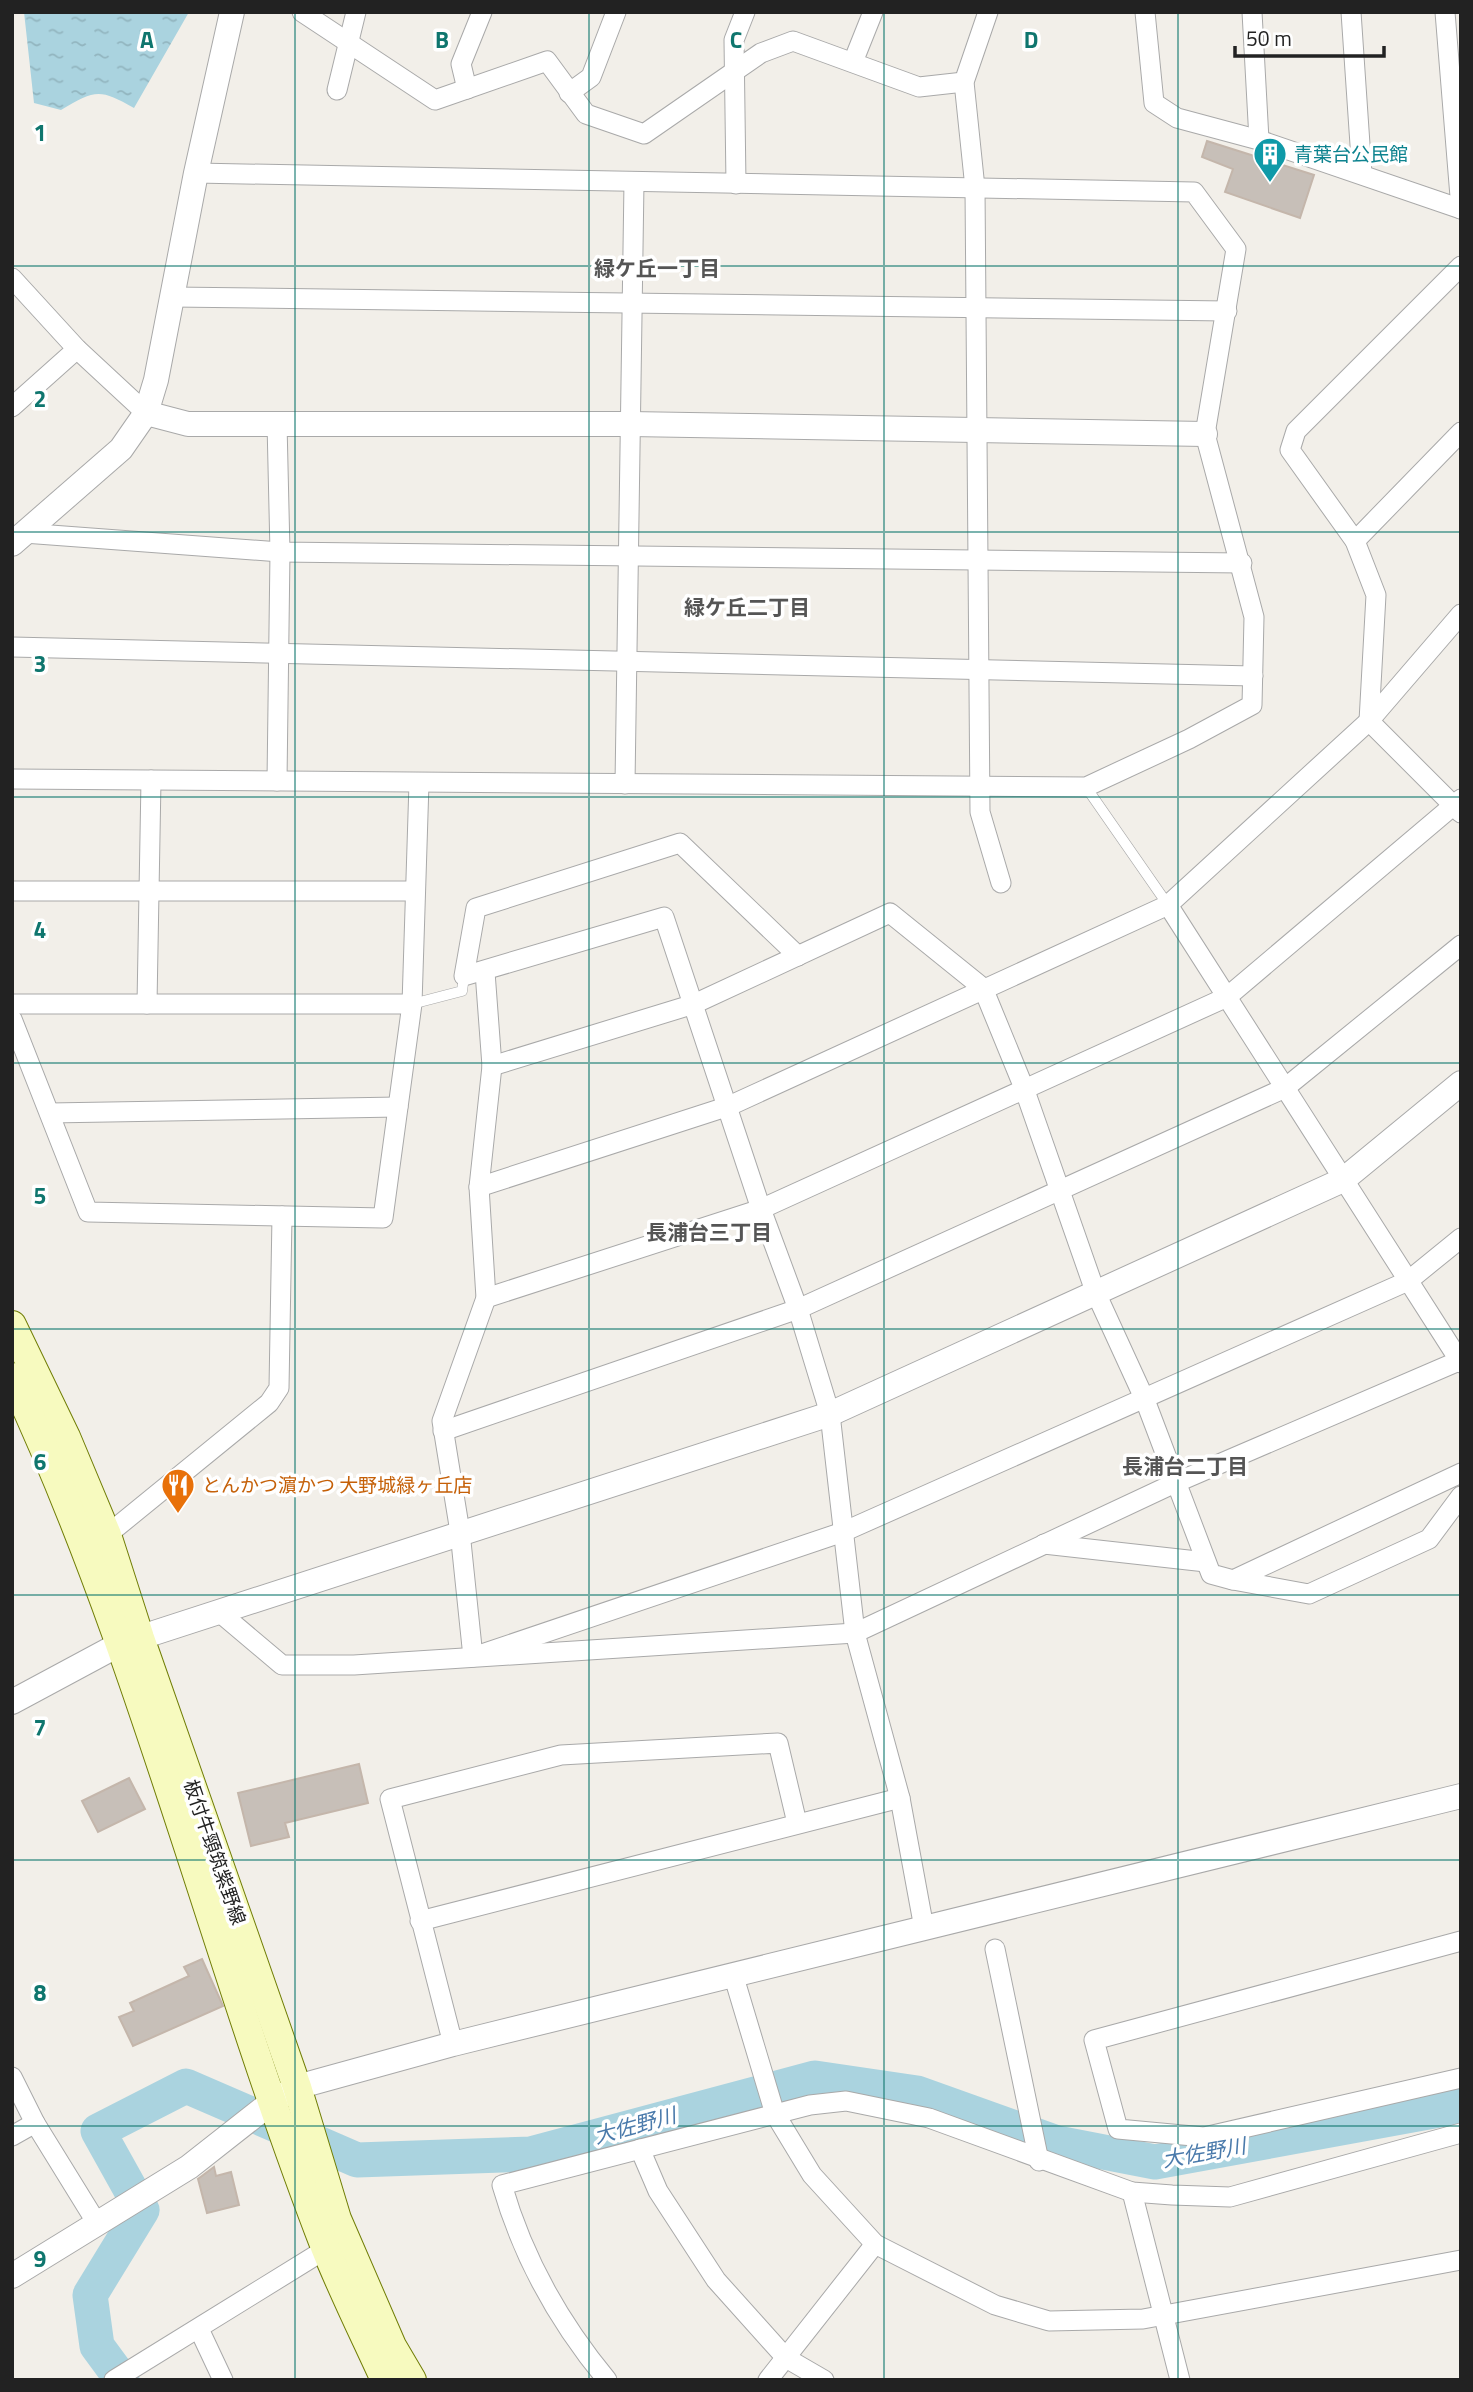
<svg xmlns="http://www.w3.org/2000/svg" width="1473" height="2392" viewBox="0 0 1473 2392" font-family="'Titillium Web','Noto Sans JP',sans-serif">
  <defs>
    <pattern id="water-ripples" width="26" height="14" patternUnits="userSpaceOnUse" patternTransform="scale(1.75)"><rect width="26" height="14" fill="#aad3df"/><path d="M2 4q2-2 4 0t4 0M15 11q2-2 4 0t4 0" fill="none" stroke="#92b5bf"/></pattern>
  </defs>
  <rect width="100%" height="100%" fill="#f2efe9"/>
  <path fill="url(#water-ripples)" d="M24 12H189L134 108C99 88 95 90 61 110L34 103Z"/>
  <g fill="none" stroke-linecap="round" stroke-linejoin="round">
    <path stroke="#aad3df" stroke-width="35" d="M122 2380 97 2346 90 2295 142 2210 98 2131 186 2086 357 2160 531 2154 815 2078 917 2093 1057 2143 1155 2162 1461 2106"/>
  </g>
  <g fill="#c7bfb8" stroke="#c4b6ab" stroke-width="2">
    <path d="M1207 141 1314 175 1300 218 1225 192 1233 169 1202 157Z"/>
    <path d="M359 1764 368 1803 285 1823 289 1837 251 1846 238 1793Z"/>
    <path d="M129 1778 145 1809 98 1832 82 1801Z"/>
    <path d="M202 1959 223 2006 133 2046 119 2017 134 2011 130 2003 189 1976 184 1967Z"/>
    <path d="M214 2167 216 2176 231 2172 239 2205 207 2213 198 2179Z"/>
  </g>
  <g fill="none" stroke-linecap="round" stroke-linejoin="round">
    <defs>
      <g id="service">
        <path d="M1086 787 1168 905"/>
        <path d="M412 1004 462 991 464 976"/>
      </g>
      <g id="minor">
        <path d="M302 12 435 100 547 61 586 114 644 134 761 53 793 41 919 87 964 82"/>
        <path d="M988 12 964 82 975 188 980 812 1001 883"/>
        <path d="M1145 12 1154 103 1177 118 1259 140 1461 209"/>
        <path d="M1252 12 1259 140"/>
        <path d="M1351 12 1362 174"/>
        <path d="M1445 12 1461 209"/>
        <path d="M853 62 873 12"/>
        <path d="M467 89 461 64 482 12"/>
        <path d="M337 90 356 12"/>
        <path d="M569 93 591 77 616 12"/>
        <path d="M736 184 734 40 745 12"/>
        <path d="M1461 266 1296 431 1290 450 1355 541 1376 595 1369 721 1461 813"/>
        <path d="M12 278 77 349 146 413"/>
        <path d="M172 297 1227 311"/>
        <path d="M12 407 77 349"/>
        <path d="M24 533 280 552 1242 563"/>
        <path d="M1355 541 1461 432"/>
        <path d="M12 647 1253 676"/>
        <path d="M12 779 1086 787 1189 739 1252 705 1254 617 1205 434 1236 249 1194 192 196 173"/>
        <path d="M277 781 280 552 277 423"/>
        <path d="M625 784 634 182"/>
        <path d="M12 891H415"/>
        <path d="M1168 905 1461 1363"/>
        <path d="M798 956 680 843 476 908 464 976 664 917 761 1209 798 1309 830 1414 855 1633 900 1798 924 1928"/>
        <path d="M485 972 492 1066 479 1187 486 1298 442 1421 460 1532 473 1657 843 1532 1408 1281 1461 1238"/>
        <path d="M12 1004H412"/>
        <path d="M147 1004 151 780"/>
        <path d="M12 1019 88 1212 383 1218 412 1004 419 783"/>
        <path d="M492 1066 694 1004 890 913 983 988 1024 1088 1095 1291 1145 1400 1211 1574 1233 1580 1461 1473"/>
        <path d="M50 1113 398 1107"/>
        <path d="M479 1187 729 1106 1168 905 1369 721 1461 614"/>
        <path d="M486 1298 761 1209 1227 997 1461 799"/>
        <path d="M443 1431 798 1309 1285 1088 1461 945"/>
        <path d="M107 1535 269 1403 279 1388 282 1216"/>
        <path d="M1044 1544 1206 1562"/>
        <path d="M1233 1580 1309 1594 1429 1539 1461 1496"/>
        <path d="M218 1611 282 1665H354L855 1633 1175 1483 1461 1360"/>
        <path d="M420 1921 900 1798"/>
        <path d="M1461 1941 1094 2040 1118 2129 1204 2137 1461 2078"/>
        <path d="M995 1949 1039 2161"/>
        <path d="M733 1974 775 2114 812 2175 875 2244 995 2305 1049 2321 1143 2319 1461 2260"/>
        <path d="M453 2044 390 1799 561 1755 778 1743 797 1823"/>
        <path d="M12 2077 35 2123 98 2225"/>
        <path d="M12 2136 35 2123"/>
        <path d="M640 2149 658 2191 716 2280 786 2358 824 2380"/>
        <path d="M1132 2192 1180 2380"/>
        <path d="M199 2329 223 2380"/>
        <path d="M114 2380 326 2249"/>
        <path d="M607 2380C558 2321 523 2258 502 2185L810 2105 846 2101 929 2118 1132 2192 1172 2195 1230 2197 1461 2133"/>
        <path d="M768 2380 875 2244"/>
      </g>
      <g id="tertiary">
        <path d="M146 413 188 424H630L1205 434"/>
        <path d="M12 544 121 449 146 413 156 380 196 173 232 12"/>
        <path d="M12 1702 120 1644 830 1414 1343 1180 1461 1083"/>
        <path d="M12 2276 189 2167 273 2101 297 2087 453 2044 1461 1796"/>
      </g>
      <g id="secondary">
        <path d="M12 1325 66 1437 107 1535 140 1638 297 2087 337 2219 392 2346 412 2380"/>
        <path d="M12 1377C143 1657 214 1960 325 2247 343 2292 365 2336 385 2380"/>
      </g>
    </defs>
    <use href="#service" stroke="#a9a9a9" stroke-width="11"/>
    <use href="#minor" stroke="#a9a9a9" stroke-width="21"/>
    <use href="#tertiary" stroke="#a9a9a9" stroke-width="26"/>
    <use href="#secondary" stroke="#707d05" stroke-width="30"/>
    <use href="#service" stroke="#fff" stroke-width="10"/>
    <use href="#minor" stroke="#fff" stroke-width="19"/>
    <use href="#tertiary" stroke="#fff" stroke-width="24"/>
    <use href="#secondary" stroke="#f7fabf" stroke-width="28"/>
  </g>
  <path fill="none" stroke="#0f766e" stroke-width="2" stroke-opacity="0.55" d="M295 12V2380M589 12V2380M884 12V2380M1178 12V2380M12 266H1461M12 532H1461M12 797H1461M12 1063H1461M12 1329H1461M12 1595H1461M12 1860H1461M12 2126H1461"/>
  <defs>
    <symbol id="building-pin" viewBox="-11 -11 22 30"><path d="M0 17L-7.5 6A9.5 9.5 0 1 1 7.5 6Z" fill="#0f9aa8" stroke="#fff"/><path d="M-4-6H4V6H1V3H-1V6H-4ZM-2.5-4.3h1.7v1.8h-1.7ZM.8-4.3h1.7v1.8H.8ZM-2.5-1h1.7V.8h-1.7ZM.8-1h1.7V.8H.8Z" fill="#fff"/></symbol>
    <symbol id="restaurant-pin" viewBox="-11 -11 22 30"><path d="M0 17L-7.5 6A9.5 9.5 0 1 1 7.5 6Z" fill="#e8710a" stroke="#fff"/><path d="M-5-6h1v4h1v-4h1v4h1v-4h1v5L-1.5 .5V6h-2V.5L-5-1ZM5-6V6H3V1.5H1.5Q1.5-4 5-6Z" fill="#fff"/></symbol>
  </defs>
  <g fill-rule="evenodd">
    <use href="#building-pin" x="1251" y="135" width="38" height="52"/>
    <use href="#restaurant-pin" x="159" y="1466" width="38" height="52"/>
  </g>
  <g text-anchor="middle" stroke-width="7" stroke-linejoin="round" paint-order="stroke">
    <g font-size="19" fill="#0d838f" stroke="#fff" text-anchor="start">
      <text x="1294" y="161">青葉台公民館</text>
    </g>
    <g font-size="19" fill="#c56008" stroke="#fff" text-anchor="start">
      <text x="202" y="1492">とんかつ濵かつ 大野城緑ヶ丘店</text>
    </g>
    <g font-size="19" fill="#222" stroke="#fff">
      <text transform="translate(215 1852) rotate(71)" y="7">板付牛頸筑紫野線</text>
    </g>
    <g font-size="21" font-weight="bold" fill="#555" stroke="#fff">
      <text x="657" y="276">緑ケ丘一丁目</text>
      <text x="747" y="615">緑ケ丘二丁目</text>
      <text x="709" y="1240">長浦台三丁目</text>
      <text x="1185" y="1474">長浦台二丁目</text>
    </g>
    <g font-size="21" font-style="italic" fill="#4a7aab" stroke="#fff">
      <text transform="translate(635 2126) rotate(-15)" y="7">大佐野川</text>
      <text transform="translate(1204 2153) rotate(-10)" y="7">大佐野川</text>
    </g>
  </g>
  <g font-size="23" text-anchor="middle" font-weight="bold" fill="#0f766e" stroke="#fff" stroke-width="7" stroke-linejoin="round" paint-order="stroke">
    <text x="147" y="48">A</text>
    <text x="442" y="48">B</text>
    <text x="736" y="48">C</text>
    <text x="1031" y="48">D</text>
    <text x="40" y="141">1</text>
    <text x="40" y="407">2</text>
    <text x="40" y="672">3</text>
    <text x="40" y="938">4</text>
    <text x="40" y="1204">5</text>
    <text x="40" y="1470">6</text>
    <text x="40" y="1736">7</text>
    <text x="40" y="2001">8</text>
    <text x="40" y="2267">9</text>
  </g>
  <rect width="1473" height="2392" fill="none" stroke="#222222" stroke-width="28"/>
  <path d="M1235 46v10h149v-10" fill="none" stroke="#222222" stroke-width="3.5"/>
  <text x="1246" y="46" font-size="21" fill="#222222" stroke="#ffffff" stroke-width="5" paint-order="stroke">50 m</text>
</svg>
